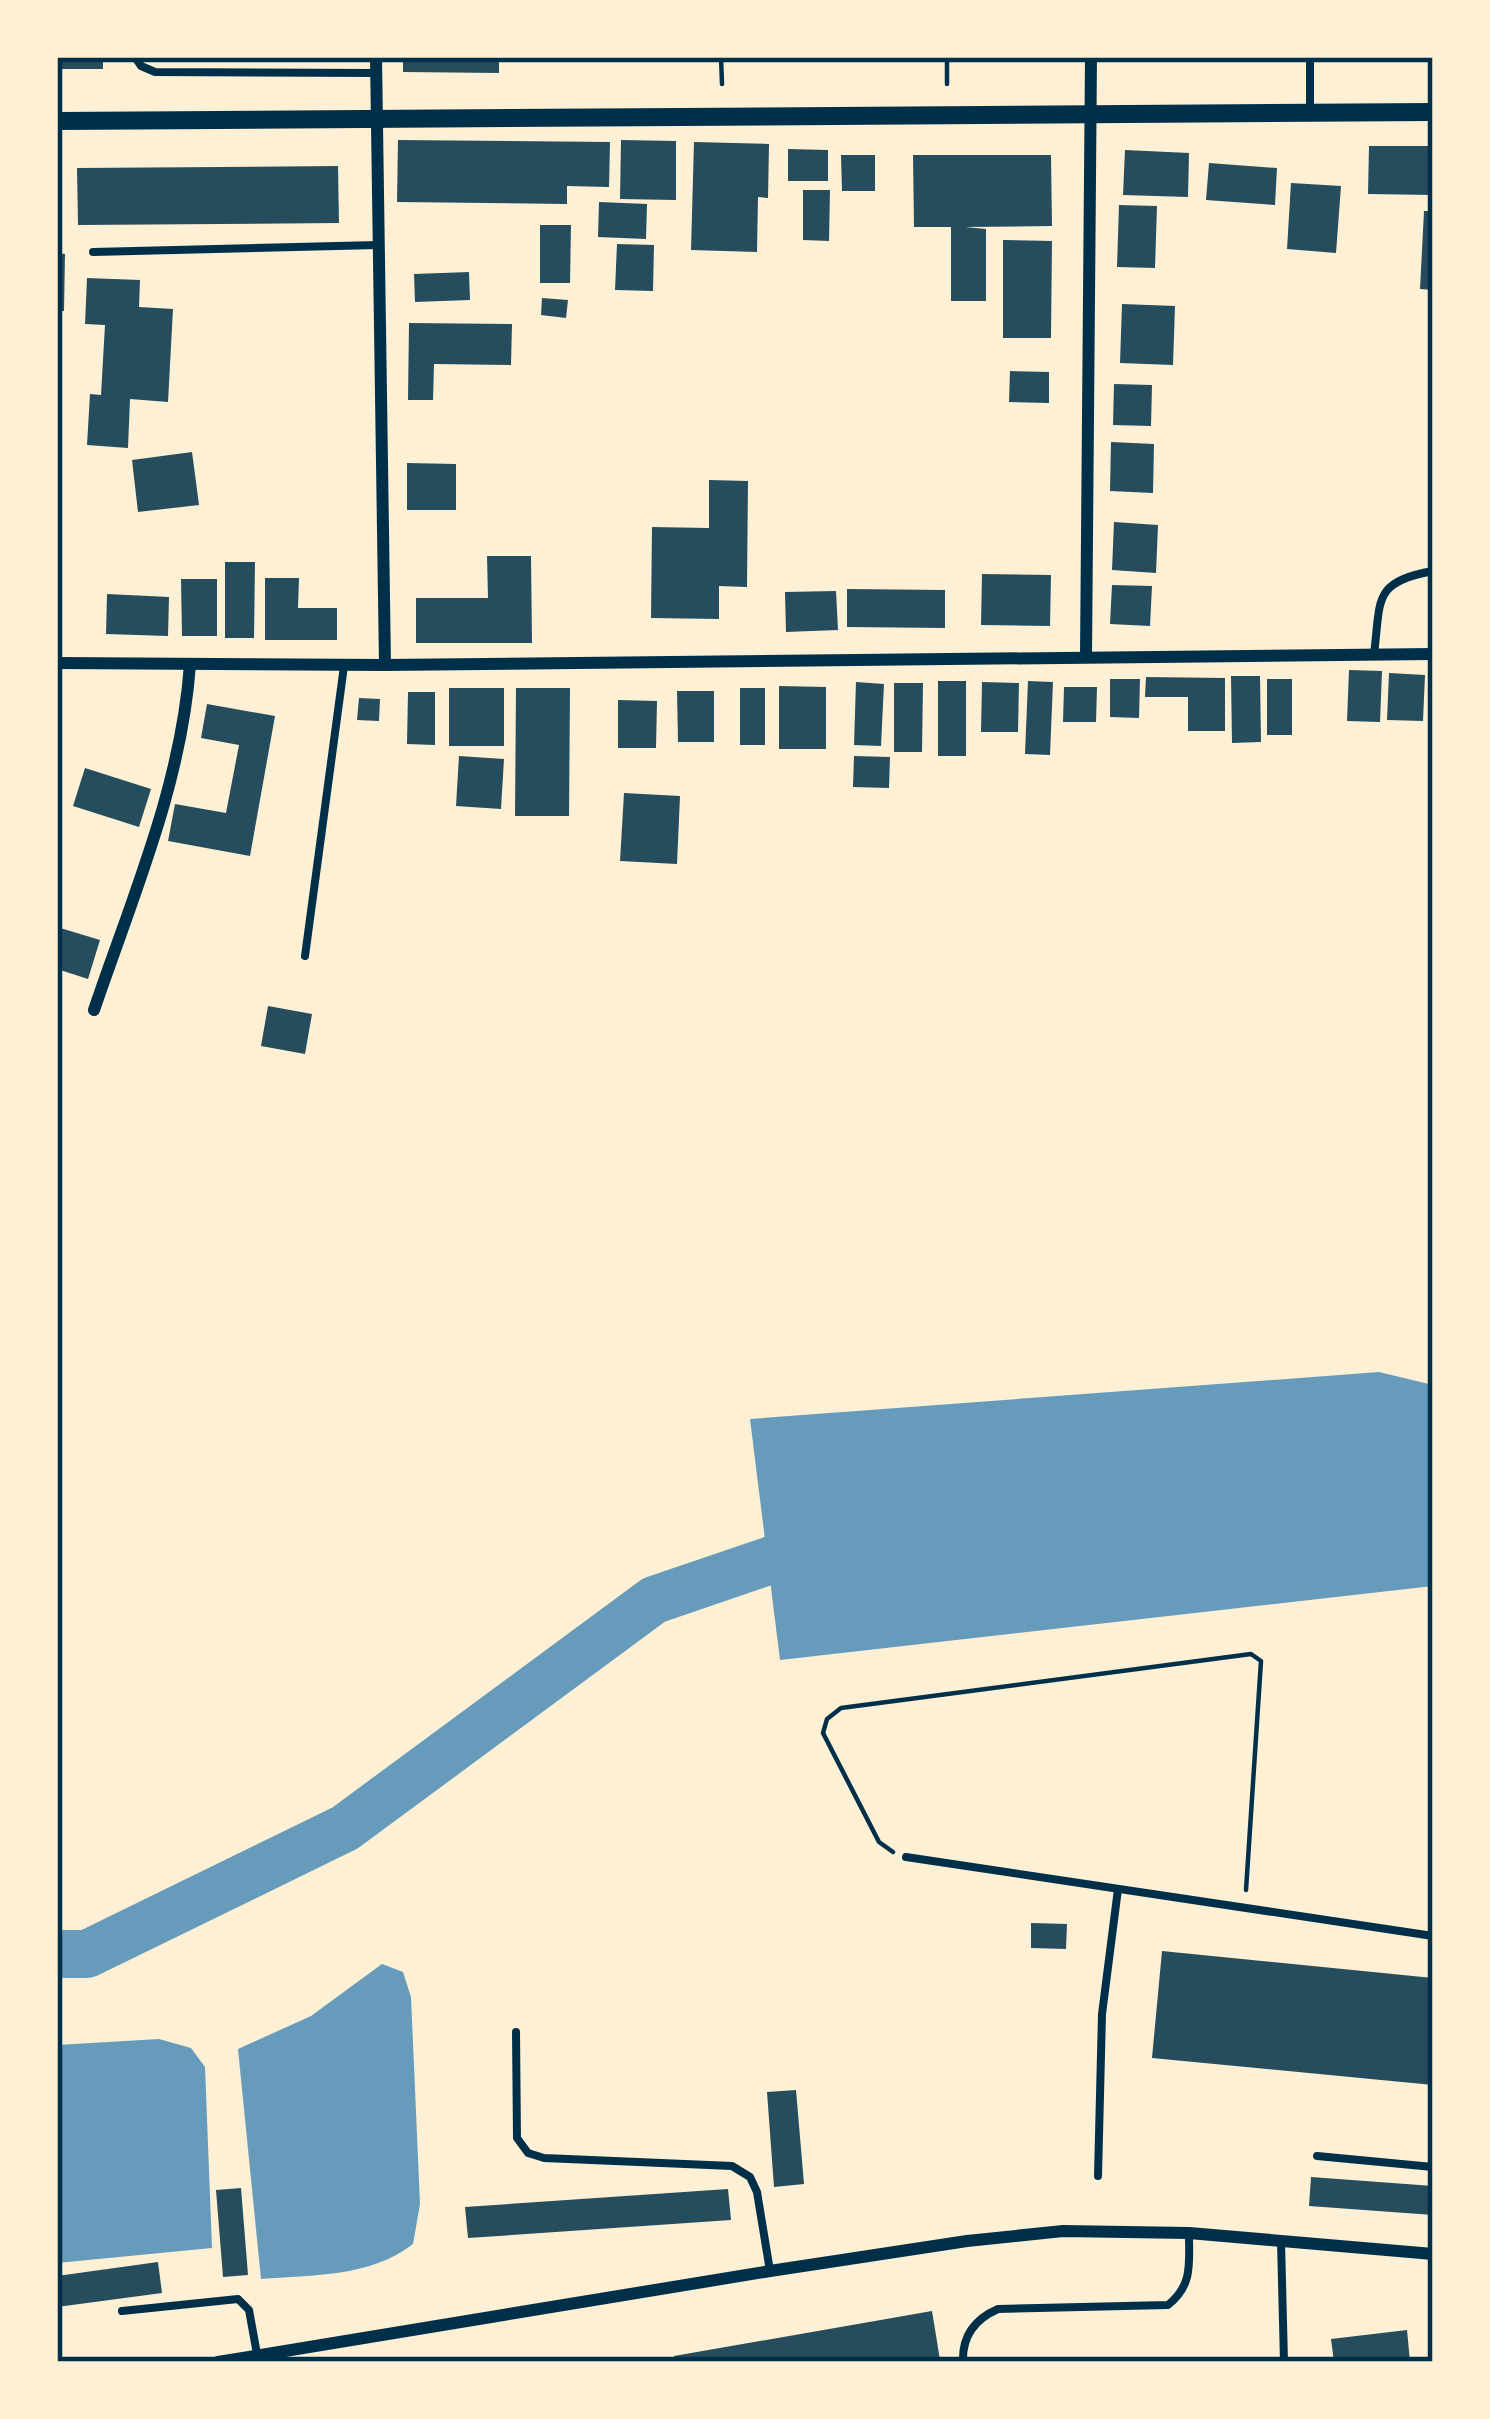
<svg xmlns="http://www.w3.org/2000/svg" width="1490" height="2419" viewBox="0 0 1490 2419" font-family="Karla,sans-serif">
  <rect width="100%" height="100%" fill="#fdf0d5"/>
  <g fill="#669bbc">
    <path d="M1379 1372 1433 1385V1586L780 1660 750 1419Z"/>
    <path d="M382 1964 403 1972 411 1997 420 2204 413 2244C371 2277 312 2275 261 2279L238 2049 311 2016Z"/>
    <path d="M159 2039 191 2048 205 2067 212 2248 57 2263V2045Z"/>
  </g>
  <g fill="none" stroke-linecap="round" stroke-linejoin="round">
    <path stroke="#669bbc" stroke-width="48" d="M57 1954H87L345 1828 654 1600 827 1541"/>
  </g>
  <g fill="#264d5e">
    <rect x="57" y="57" width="46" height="12"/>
    <path d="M403 57H499V73L403 72Z"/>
    <path d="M398 140 610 142 609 187 567 186V204L397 202Z"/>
    <path d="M621 140 676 141V200L620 199Z"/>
    <path d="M694 142 769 144 768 198 758 197 757 252 691 250Z"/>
    <path d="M1369 146H1433V195L1368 194Z"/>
    <path d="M788 149 828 150V181H788Z"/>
    <path d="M1125 150 1189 153 1188 197 1123 195Z"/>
    <path d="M841 155H875V191H842Z"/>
    <path d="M913 155H1051L1052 226 965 227 986 229V301H951V227H914Z"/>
    <path d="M1209 163 1277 168 1275 205 1206 200Z"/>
    <path d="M338 166 339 223 78 225 77 168Z"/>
    <path d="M1291 183 1341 186 1336 253 1287 249Z"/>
    <path d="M803 190H830L829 241 803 240Z"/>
    <path d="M599 202 647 204 646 239 598 237Z"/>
    <path d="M1119 205 1157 206 1155 268 1117 267Z"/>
    <path d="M1424 211H1433V290L1420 289Z"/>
    <path d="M540 225H571L570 283H540Z"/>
    <path d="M1003 240 1052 241 1051 338H1003Z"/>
    <path d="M617 244 654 245 653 291 615 290Z"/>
    <path d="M57 253 65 254 64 311H57Z"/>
    <path d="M469 272 470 300 415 302 414 274Z"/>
    <path d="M87 278 140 280 139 307 173 309 168 402 130 399 128 448 87 445 90 394 101 395 105 325 85 324Z"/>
    <path d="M542 298 568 300 566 318 541 315Z"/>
    <path d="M1122 304 1175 306 1173 365 1120 363Z"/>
    <path d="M409 323 512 324 511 365 434 364 433 400H408Z"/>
    <path d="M1010 371 1049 372V403L1009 402Z"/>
    <path d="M1114 384 1152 385 1151 426 1113 425Z"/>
    <path d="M1111 442 1154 444 1153 493 1110 491Z"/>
    <path d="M192 452 199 505 138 512 132 460Z"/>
    <path d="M407 463 456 464V510H407Z"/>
    <path d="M709 480 748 481 747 587 719 586V619L651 618 652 527 709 528Z"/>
    <path d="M1114 522 1158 525 1156 573 1112 570Z"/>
    <path d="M487 556H531L532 643H416V598H488Z"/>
    <path d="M225 562H255L254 638H225Z"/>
    <path d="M982 574 1051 575 1050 626 981 625Z"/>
    <path d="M265 578H299L298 608H337V640H265Z"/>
    <path d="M181 579H217V636H182Z"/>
    <path d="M1112 585 1152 586 1150 626 1110 624Z"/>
    <path d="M847 589 945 590V628L847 627Z"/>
    <path d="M836 591 838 630 786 632 785 592Z"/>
    <path d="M107 594 169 597 168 636 106 634Z"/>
    <path d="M1349 670 1382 671 1380 722 1347 721Z"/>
    <path d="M1389 673 1425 675 1423 721 1387 720Z"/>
    <path d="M1231 676H1260L1261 742 1232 743Z"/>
    <path d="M1146 677 1225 678V731H1188V697H1145Z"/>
    <path d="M1110 679H1140L1139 718 1110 717Z"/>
    <rect x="1267" y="679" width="25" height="56"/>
    <rect x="938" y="681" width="28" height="75"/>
    <path d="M1028 681 1053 682 1050 755 1025 754Z"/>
    <path d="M856 682 884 684 881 746 854 745Z"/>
    <path d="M982 682 1019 683 1018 732H981Z"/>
    <path d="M894 683H923L922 752H894Z"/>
    <path d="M779 686 826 687V749H779Z"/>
    <path d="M1064 687H1097L1096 722H1063Z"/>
    <rect x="449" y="688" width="55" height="58"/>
    <path d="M516 688H570L569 816H515Z"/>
    <rect x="740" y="688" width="25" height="57"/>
    <path d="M677 691H714V742H678Z"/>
    <path d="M408 692H435V745L407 744Z"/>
    <path d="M359 698 380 699 379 721 357 720Z"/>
    <path d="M618 700 657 701 656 748H618Z"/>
    <path d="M207 704 275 716 250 856 168 841 175 804 226 813 239 745 201 738Z"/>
    <path d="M459 756 504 759 501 809 456 806Z"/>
    <path d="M854 756 890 757 889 788 853 787Z"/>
    <path d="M85 768 151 789 139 827 73 806Z"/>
    <path d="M624 793 680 796 677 864 620 861Z"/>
    <path d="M57 927 100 940 88 979 57 969Z"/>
    <path d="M268 1006 312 1014 305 1054 261 1046Z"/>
    <path d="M1031 1923 1067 1924 1066 1949 1031 1948Z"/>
    <path d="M1162 1951 1433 1978V2085L1152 2058Z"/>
    <path d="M796 2090 804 2184 774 2187 767 2092Z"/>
    <path d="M1311 2177 1433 2186V2215L1309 2206Z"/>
    <path d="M241 2188 248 2275 223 2277 216 2190Z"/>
    <path d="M728 2189 731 2220 468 2238 465 2207Z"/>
    <path d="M158 2262 162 2293 57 2307V2276Z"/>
    <path d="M932 2311 940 2360 675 2362 674 2356Z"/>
    <path d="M1407 2330 1410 2362H1334L1331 2339Z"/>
  </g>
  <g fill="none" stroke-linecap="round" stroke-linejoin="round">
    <g stroke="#003049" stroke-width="4.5">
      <path d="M721 57 722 84"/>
      <path d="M947 57V84"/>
      <path d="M893 1852 879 1842 823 1733 827 1719 841 1708 1251 1654 1261 1661 1246 1890"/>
    </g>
    <g stroke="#003049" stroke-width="8">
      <path d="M135 57 141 66 155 72 376 73"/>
      <path d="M1310 57V111"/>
      <path d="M93 252 378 245"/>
      <path d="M1374 654C1381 600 1372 582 1433 571"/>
      <path d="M305 956 344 666"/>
      <path d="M906 1857 1433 1936"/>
      <path d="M516 2032 517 2138 528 2153 544 2158 732 2166 750 2177 757 2192 770 2271"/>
      <path d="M1317 2156 1433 2167"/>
      <path d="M1098 2176 1102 2014 1118 1889"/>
      <path d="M1281 2241 1284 2362"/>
      <path d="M122 2311 238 2299 249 2310 257 2354"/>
      <path d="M963 2362C962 2336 975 2319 998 2309L1168 2305C1193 2285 1189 2264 1189 2234"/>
    </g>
    <g stroke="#003049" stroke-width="12">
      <path d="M376 57 385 665"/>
      <path d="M1086 657 1091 57"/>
      <path d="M57 663 385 665 1433 654"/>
      <path d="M94 1010C132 898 182 783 190 664"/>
      <path d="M218 2362 770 2271 967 2241 1063 2231 1189 2233 1433 2254"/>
    </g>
    <path stroke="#003049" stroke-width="18" d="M57 121 1433 112"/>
  </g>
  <rect width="1490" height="2419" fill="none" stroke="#fdf0d5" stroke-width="120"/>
  <rect x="60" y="60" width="1370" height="2299" fill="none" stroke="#003049" stroke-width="4.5"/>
</svg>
